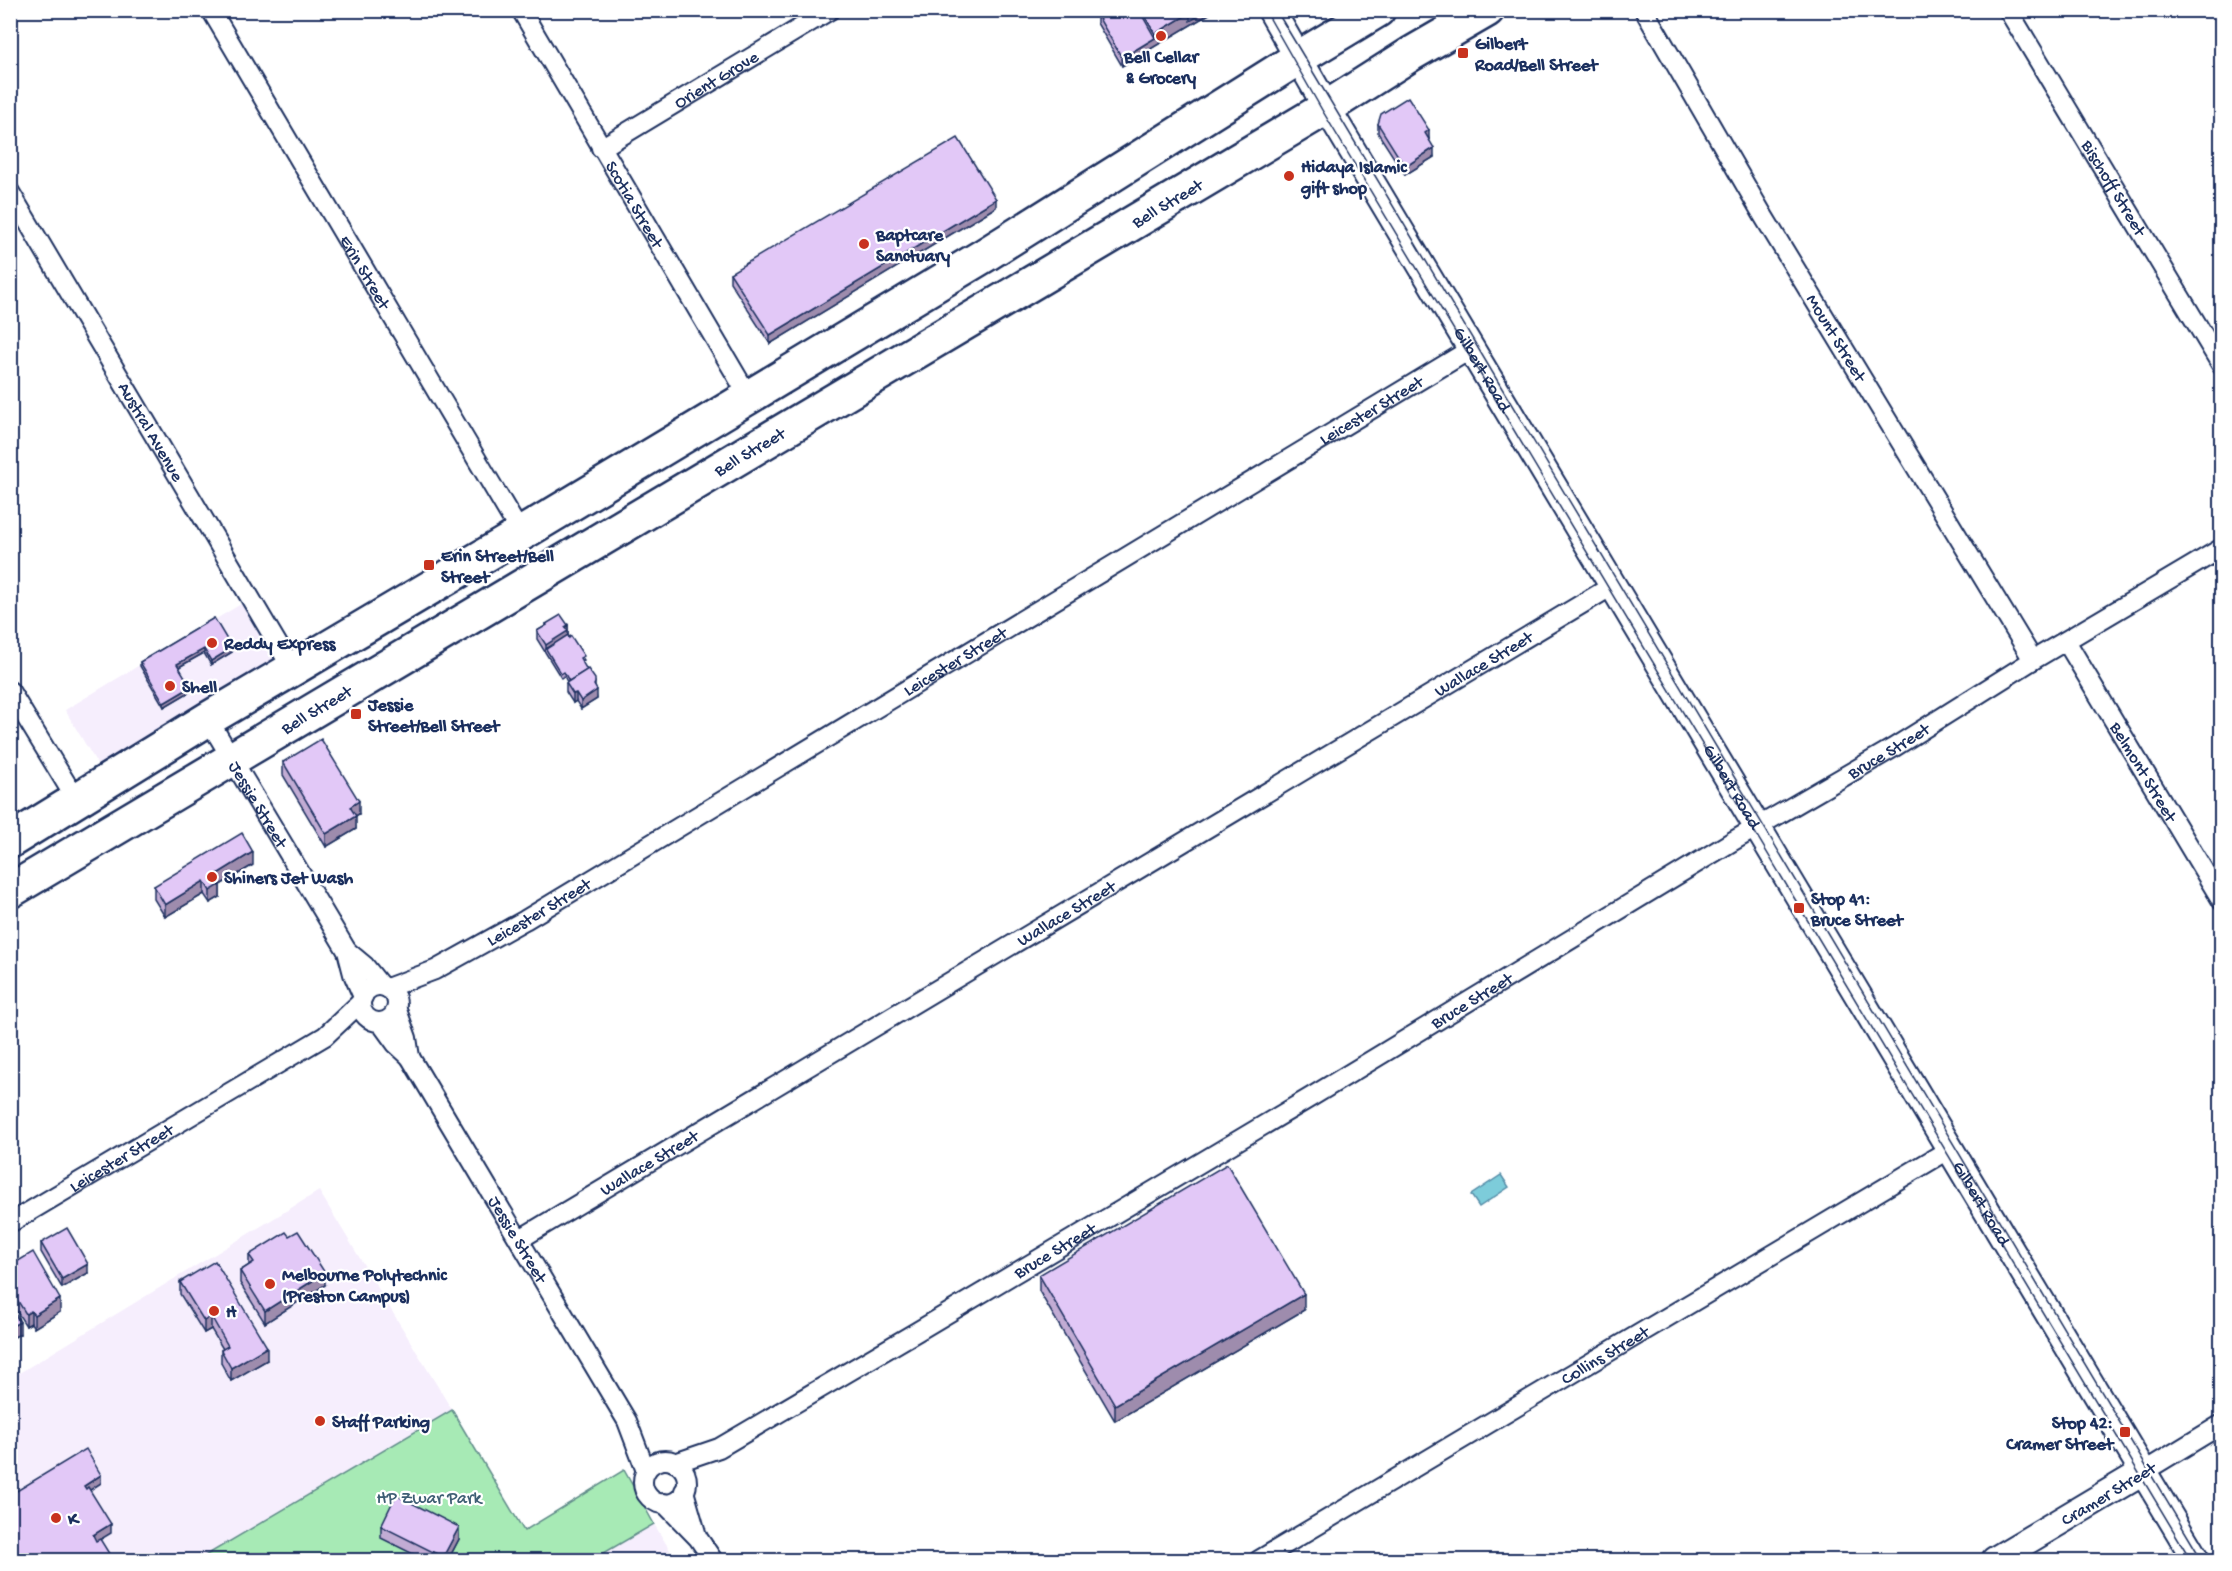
<svg xmlns="http://www.w3.org/2000/svg" width="2232" height="1571" viewBox="0 0 2232 1571" font-family="'Gochi Hand',sans-serif">
  <rect width="100%" height="100%" fill="#fff"/>
  <filter id="ink" filterUnits="userSpaceOnUse"><feTurbulence type="fractalNoise" baseFrequency=".0167" numOctaves="2"/><feDisplacementMap in="SourceGraphic" scale="12" xChannelSelector="R" yChannelSelector="G"/><feConvolveMatrix kernelMatrix="1 2 1 2 8 2 1 2 1" color-interpolation-filters="sRGB"/></filter>
  <g filter="url(#ink)">
    <g fill="#f6eefd">
      <path d="M241 604 275 661 99 767 65 710Z"/>
      <path d="M319 1191 452 1410 198 1560H11V1378Z"/>
      <path d="M654 1524 676 1560H592Z"/>
    </g>
    <path fill="#a7eab5" stroke="#618c8a" stroke-width="1.5" d="M452 1410 524 1531 624 1470 654 1524 592 1560H198Z"/>
    <path fill="#7dccda" stroke="#568da8" stroke-width="1.5" d="M1501 1175 1509 1187 1479 1207 1471 1195Z"/>
    <g fill="none" stroke-linecap="round" stroke-linejoin="round">
      <defs>
        <g id="street">
          <path id="s1" d="M211 10 521 534"/>
          <path id="s2" d="M521 10 749 397"/>
          <path id="s3" d="M1644 10 1764 217 2033 660"/>
          <path id="s4" d="M2008 10 2222 366"/>
          <path id="s5" d="M601 148 830 10"/>
          <path id="s6" d="M10 192 293 670"/>
          <path id="s7" d="M2066 641 2222 901"/>
          <path d="M10 691 77 801"/>
          <path id="s8" d="M208 719 347 951 353 974 363 997"/>
          <path d="M347 951 365 966 381 986"/>
          <circle cx="379" cy="1004" r="18"/>
          <path id="s9" d="M387 988 435 970 525 920 1471 349"/>
          <path d="M397 1010 407 1038 410 1057"/>
          <path id="s10" d="M380 1022 396 1044 410 1057 627 1421 646 1471"/>
          <path id="s11" d="M10 1223 325 1036 361 1002"/>
          <path id="s12" d="M520 1239 1612 586"/>
          <circle cx="665" cy="1482" r="22"/>
          <path id="s13" d="M675 1463 719 1448 918 1331 1311 1097 1733 841 1893 748 2033 660 2222 548"/>
          <path d="M2143 1472 2222 1424"/>
          <path d="M684 1491 697 1536"/>
          <path d="M664 1503 698 1538 713 1560"/>
          <path id="s14" d="M1259 1560 1950 1149"/>
        </g>
        <g id="secondary">
          <path id="s15" d="M1271 10 1327 108 2196 1560"/>
          <path d="M1995 1560 2143 1472"/>
        </g>
        <g id="highway">
          <path d="M10 841 208 719 521 534 985 255 1295 60 1378 10"/>
          <path id="s16" d="M10 891 1331 105 1411 54 1487 10"/>
        </g>
      </defs>
      <use href="#street" stroke="#1b2f5e" stroke-width="22"/>
      <use href="#secondary" stroke="#1b2f5e" stroke-width="30"/>
      <use href="#highway" stroke="#1b2f5e" stroke-width="38"/>
      <use href="#street" stroke="#fff" stroke-width="18"/>
      <use href="#secondary" stroke="#fff" stroke-width="26"/>
      <use href="#highway" stroke="#fff" stroke-width="33"/>
      <g stroke="#1b2f5e" stroke-width="1.5">
        <path d="M1265 10 1322 110 2191 1560"/>
        <path d="M1276 10 2202 1560"/>
      </g>
    </g>
    <g fill="#c2acd4" stroke="#1b2f5e" stroke-width="1.5">
      <path d="M1104 10H1216L1122 66 1097 23V15Z"/>
      <path d="M1378 124 1429 138 1434 157 1405 175 1378 133Z"/>
      <path d="M996 207 770 344 730 282V273Z"/>
      <path d="M214 618 232 652 211 665 204 653 179 667 191 691 164 707 140 666V662Z"/>
      <path d="M546 624 568 625V635L584 660 581 661 595 688 597 699 581 709 576 701 573 703 566 692V683L567 682 564 676 561 678 537 639V631L546 626Z"/>
      <path d="M283 762 359 814 355 816 356 829 326 847 283 775Z"/>
      <path d="M253 865 220 885V897L210 903 204 894 165 917 154 899V886Z"/>
      <path d="M41 1243 88 1273 62 1288 41 1252Z"/>
      <path d="M249 1255 325 1285 265 1323 240 1283V1271L249 1265Z"/>
      <path d="M10 1266 60 1312 34 1328 31 1323 26 1326 12 1304V1309L20 1334 10 1339Z"/>
      <path d="M1039 1275 1304 1310 1115 1421 1039 1291Z"/>
      <path d="M180 1282 267 1360 231 1381 221 1363V1350L223 1349 211 1329 204 1333 180 1294Z"/>
      <path d="M381 1526 459 1539 448 1560H425L381 1538Z"/>
    </g>
    <g fill="#9e8cad" stroke="#1b2f5e" stroke-width="1.5">
      <path d="M1209 10H1216L1122 66V58L1155 38V34L1190 13Z"/>
      <path d="M1429 130V138L1425 141V133Z"/>
      <path d="M1434 148V157L1405 175V167Z"/>
      <path d="M996 199V207L770 344V335Z"/>
      <path d="M568 625V639L546 649V645Z"/>
      <path d="M232 648V652L211 665V661Z"/>
      <path d="M204 649V653L177 668V664Z"/>
      <path d="M595 683V691L597 690V699L581 709V701Z"/>
      <path d="M191 687V691L164 707V703Z"/>
      <path d="M576 693V701L573 703V694Z"/>
      <path d="M359 801V814L350 819V807Z"/>
      <path d="M356 816V829L326 847V834Z"/>
      <path d="M253 852V865L220 885V897L210 903V891L214 876Z"/>
      <path d="M204 881V894L165 917V905Z"/>
      <path d="M88 1264V1273L62 1288V1279Z"/>
      <path d="M325 1273V1285L265 1323V1311Z"/>
      <path d="M11 1290 12 1314 10 1315V1291Z"/>
      <path d="M1304 1294V1310L1115 1421V1405Z"/>
      <path d="M60 1299V1312L34 1328V1315Z"/>
      <path d="M31 1311V1323L26 1326V1314Z"/>
      <path d="M211 1316V1329L204 1333V1321Z"/>
      <path d="M20 1322V1334L10 1339V1327Z"/>
      <path d="M267 1347V1360L231 1381V1368Z"/>
      <path d="M101 1475V1483L84 1494V1486Z"/>
      <path d="M111 1524V1533L93 1544V1535Z"/>
      <path d="M459 1527V1539L448 1560H443V1557Z"/>
    </g>
    <g fill="#e2c8f7" stroke="#1b2f5e" stroke-width="1.5">
      <path d="M1104 10H1139L1155 38 1122 58 1097 15Z"/>
      <path d="M1141 10H1189L1190 13 1155 34Z"/>
      <path d="M1189 10H1209L1190 21V13Z"/>
      <path d="M1408 97 1429 130 1425 133 1434 148 1405 167 1378 124 1381 114Z"/>
      <path d="M958 138 996 199 770 335 730 273Z"/>
      <path d="M561 615 568 625 565 627 568 631 546 645 537 631 547 625 546 624Z"/>
      <path d="M214 618 232 648 211 661 204 649 177 664 191 687 164 703 140 662Z"/>
      <path d="M568 635 569 638 571 636 584 656 580 658 587 670 569 681 564 672 561 674 546 649Z"/>
      <path d="M588 669 595 679V683L594 685 597 690 581 701 576 693 573 694 566 683Z"/>
      <path d="M321 739 359 801 350 807 356 816 326 834 283 762Z"/>
      <path d="M242 833 253 852 214 876 220 885 210 891 204 881 165 905 154 886Z"/>
      <path d="M1227 1164 1304 1294 1115 1405 1039 1275Z"/>
      <path d="M67 1228 88 1264 62 1279 41 1243Z"/>
      <path d="M298 1231 325 1273 265 1311 240 1271 254 1262 249 1255 286 1232 289 1236Z"/>
      <path d="M33 1252 60 1299 34 1315 31 1311 26 1314 11 1290 10 1291V1266Z"/>
      <path d="M215 1261 267 1347 231 1368 221 1350 228 1346 211 1316 204 1321 180 1282Z"/>
      <path d="M10 1306 20 1322 10 1327Z"/>
      <path d="M86 1449 101 1475 84 1486 86 1489 88 1487 111 1524 93 1535 96 1541 100 1539 113 1560H10V1495Z"/>
      <path d="M396 1495 459 1527 443 1557 381 1526Z"/>
    </g>
  </g>
  <g fill="#c8321e" stroke="#fff" stroke-width="2">
    <circle cx="1161" cy="36" r="6"/>
    <rect x="1457" y="47" width="12" height="12" rx="3"/>
    <circle cx="1289" cy="176" r="6"/>
    <circle cx="864" cy="244" r="6"/>
    <rect x="423" y="559" width="12" height="12" rx="3"/>
    <circle cx="212" cy="643" r="6"/>
    <circle cx="170" cy="686" r="6"/>
    <rect x="350" y="708" width="12" height="12" rx="3"/>
    <circle cx="212" cy="877" r="6"/>
    <rect x="1793" y="902" width="12" height="12" rx="3"/>
    <circle cx="270" cy="1284" r="6"/>
    <circle cx="214" cy="1311" r="6"/>
    <circle cx="320" cy="1421" r="6"/>
    <rect x="2119" y="1426" width="12" height="12" rx="3"/>
    <circle cx="56" cy="1518" r="6"/>
  </g>
  <g text-anchor="middle" stroke-width="4.5" stroke-linejoin="round" paint-order="stroke">
    <g font-size="18" font-weight="bold" fill="#1b2f5e" stroke="#fff" text-anchor="start">
      <text x="1475" y="49">Gilbert<tspan x="1475" dy="21">Road/Bell Street</tspan></text>
      <text x="1161" y="62" text-anchor="middle">Bell Cellar<tspan x="1161" dy="21">&amp; Grocery</tspan></text>
      <text x="1301" y="172">Hidaya Islamic<tspan x="1301" dy="21">gift shop</tspan></text>
      <text x="876" y="240">Baptcare<tspan x="876" dy="21">Sanctuary</tspan></text>
      <text x="441" y="561">Erin Street/Bell<tspan x="441" dy="21">Street</tspan></text>
      <text x="224" y="649">Reddy Express</text>
      <text x="182" y="692">Shell</text>
      <text x="368" y="710">Jessie<tspan x="368" dy="21">Street/Bell Street</tspan></text>
      <text x="224" y="883">Shiners Jet Wash</text>
      <text x="1811" y="904">Stop 41:<tspan x="1811" dy="21">Bruce Street</tspan></text>
      <text x="282" y="1280">Melbourne Polytechnic<tspan x="282" dy="21">(Preston Campus)</tspan></text>
      <text x="226" y="1317">H</text>
      <text x="332" y="1427">Staff Parking</text>
      <text x="2113" y="1428" text-anchor="end">Stop 42:<tspan x="2113" dy="21">Cramer Street</tspan></text>
      <text x="68" y="1524">K</text>
    </g>
    <g font-size="18" fill="#1b2f5e" stroke="#fff">
      <text dy="6" stroke="none"><textPath href="#s5" startOffset="134">Orient Grove</textPath></text>
      <text dy="6" stroke="none"><textPath href="#s4" startOffset="207">Bischoff Street</textPath></text>
      <text dy="6" stroke="none"><textPath href="#s16" startOffset="1346">Bell Street</textPath></text>
      <text dy="6" stroke="none"><textPath href="#s2" startOffset="225">Scotia Street</textPath></text>
      <text dy="6" stroke="none"><textPath href="#s1" startOffset="304">Erin Street</textPath></text>
      <text dy="6" stroke="none"><textPath href="#s3" startOffset="380">Mount Street</textPath></text>
      <text dy="6" stroke="none"><textPath href="#s15" startOffset="417">Gilbert Road</textPath></text>
      <text dy="6" stroke="none"><textPath href="#s9" startOffset="1142">Leicester Street</textPath></text>
      <text dy="6" stroke="none"><textPath href="#s6" startOffset="278">Austral Avenue</textPath></text>
      <text dy="6" stroke="none"><textPath href="#s16" startOffset="860">Bell Street</textPath></text>
      <text dy="6" stroke="none"><textPath href="#s9" startOffset="656">Leicester Street</textPath></text>
      <text dy="6" stroke="none"><textPath href="#s12" startOffset="1122">Wallace Street</textPath></text>
      <text dy="6" stroke="none"><textPath href="#s16" startOffset="356">Bell Street</textPath></text>
      <text dy="6" stroke="none"><textPath href="#s13" startOffset="1408">Bruce Street</textPath></text>
      <text dy="6" stroke="none"><textPath href="#s7" startOffset="152">Belmont Street</textPath></text>
      <text dy="6" stroke="none"><textPath href="#s15" startOffset="903">Gilbert Road</textPath></text>
      <text dy="6" stroke="none"><textPath href="#s8" startOffset="99">Jessie Street</textPath></text>
      <text dy="6" stroke="none"><textPath href="#s9" startOffset="170">Leicester Street</textPath></text>
      <text dy="6" stroke="none"><textPath href="#s12" startOffset="636">Wallace Street</textPath></text>
      <text dy="6" stroke="none"><textPath href="#s13" startOffset="922">Bruce Street</textPath></text>
      <text dy="6" stroke="none"><textPath href="#s11" startOffset="129">Leicester Street</textPath></text>
      <text dy="6" stroke="none"><textPath href="#s12" startOffset="150">Wallace Street</textPath></text>
      <text dy="6" stroke="none"><textPath href="#s15" startOffset="1389">Gilbert Road</textPath></text>
      <text dy="6" stroke="none"><textPath href="#s10" startOffset="258">Jessie Street</textPath></text>
      <text dy="6" stroke="none"><textPath href="#s13" startOffset="436">Bruce Street</textPath></text>
      <text dy="6" stroke="none"><textPath href="#s14" startOffset="402">Collins Street</textPath></text>
      <text transform="translate(2108 1493) rotate(-31)" y="6">Cramer Street</text>
    </g>
    <g font-size="18" fill="#3e5e74" stroke="#fff">
      <text x="429" y="1503">HP Zwar Park</text>
    </g>
  </g>
  <rect width="2232" height="1571" fill="none" stroke="#fff" stroke-width="36"/>
  <rect x="18" y="18" width="2196" height="1535" fill="none" stroke="#1b2f5e" stroke-width="2" filter="url(#ink)"/>
</svg>
